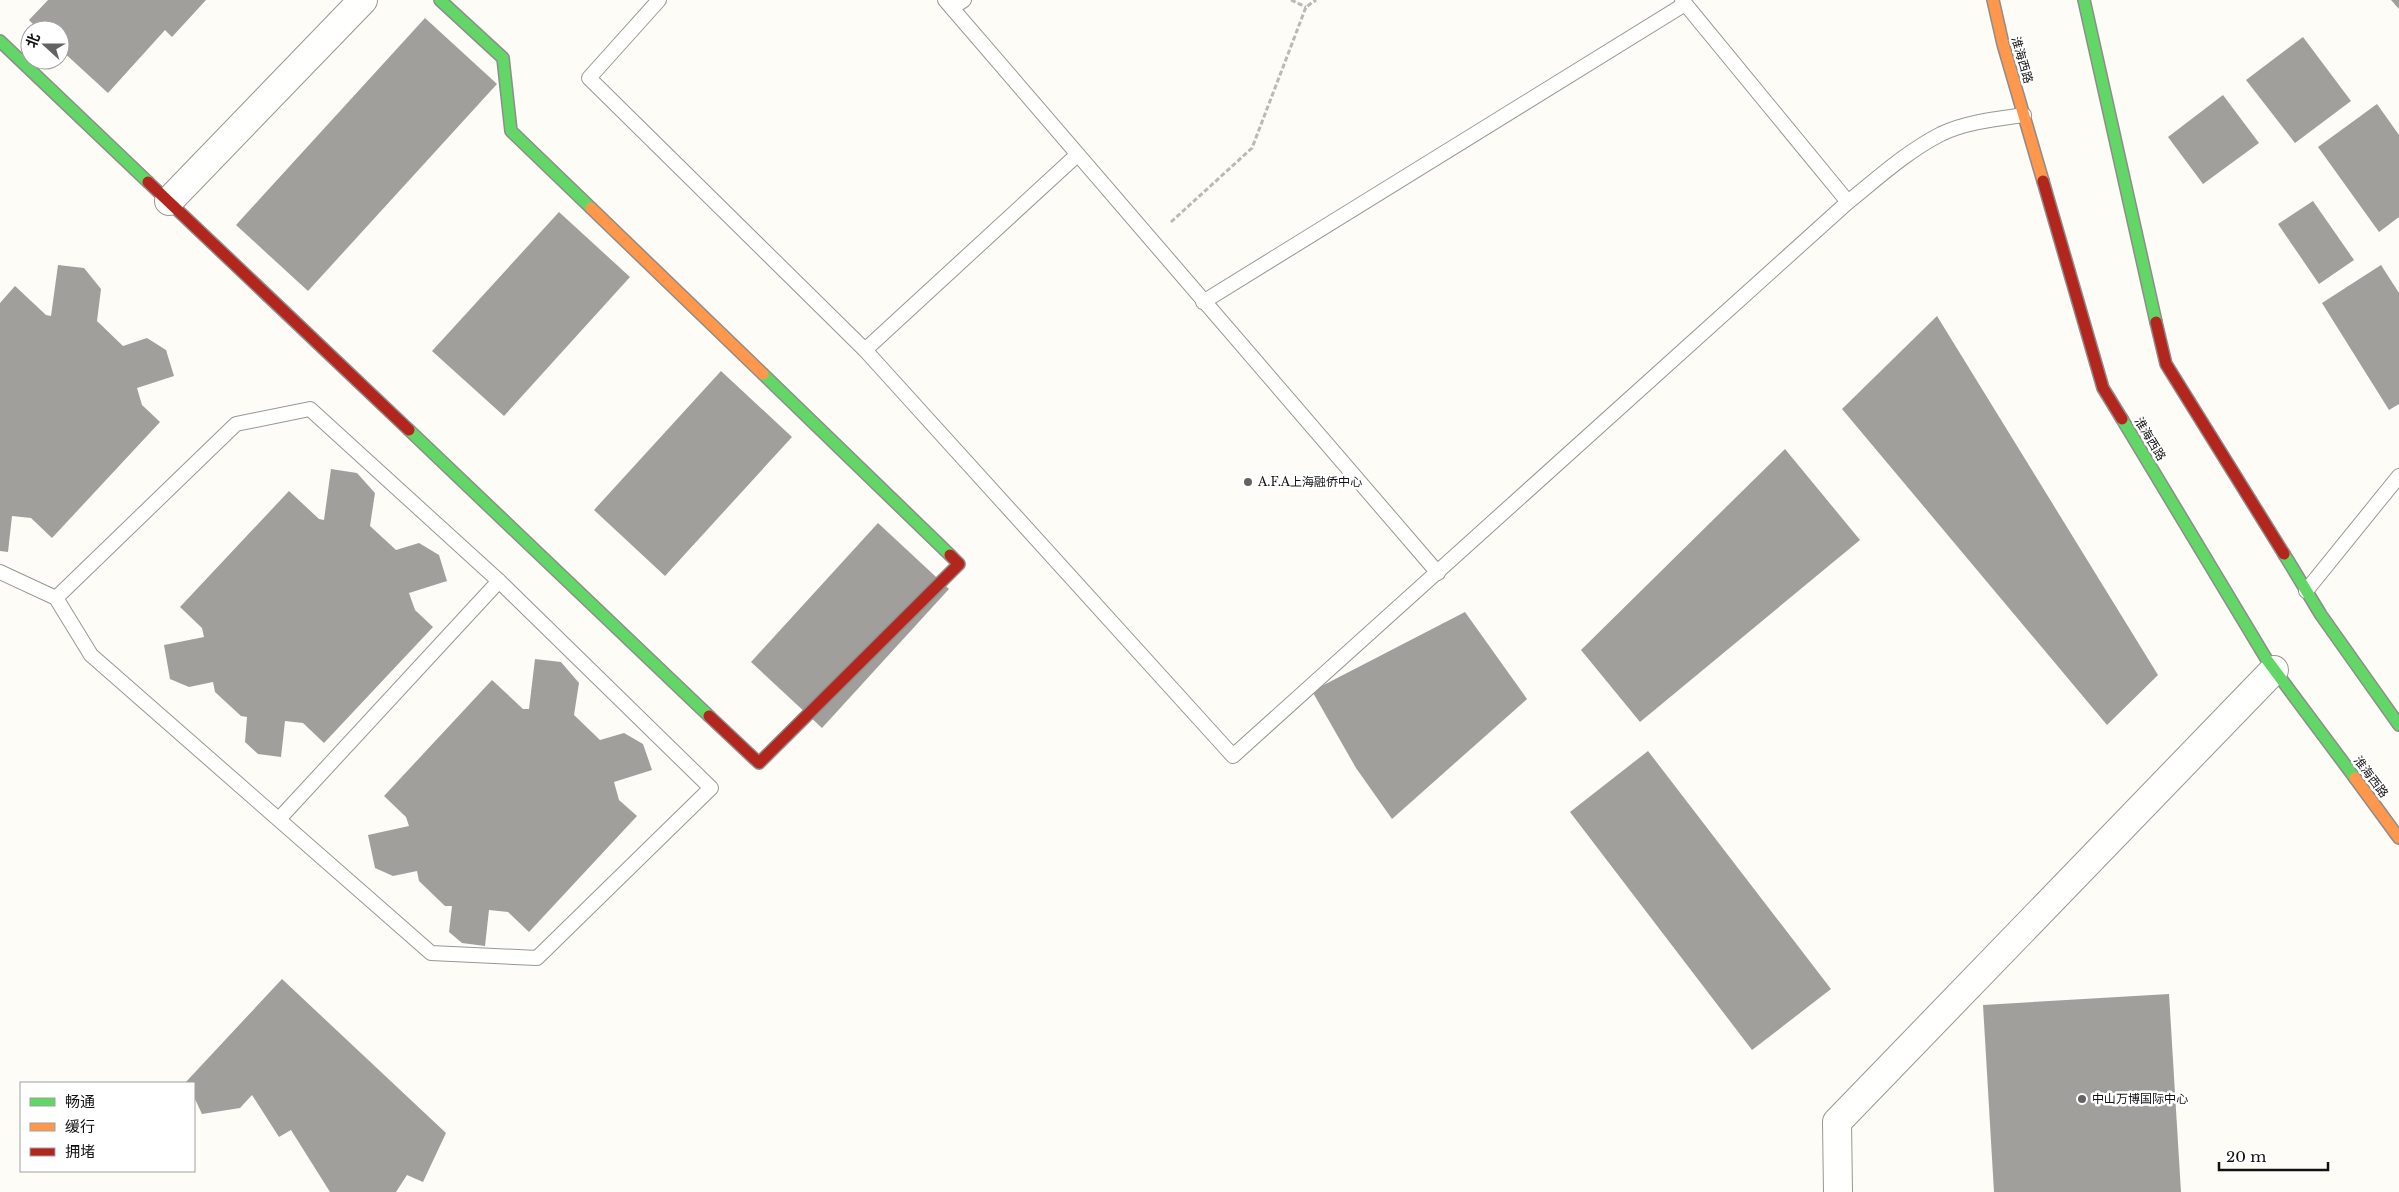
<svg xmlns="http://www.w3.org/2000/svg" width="2399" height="1192" viewBox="0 0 2399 1192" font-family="'Libre Baskerville','Noto Sans SC',serif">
  <rect width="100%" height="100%" fill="#fdfcf7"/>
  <g fill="#a19f9c">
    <path d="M48 0H206L172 37 165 30 108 93 60 49V30H39L29 20Z"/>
    <path d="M2391 0H2399V9Z"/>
    <path d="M425 18 497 84 308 291 236 225Z"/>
    <path d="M2303 37 2351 101 2295 143 2246 80Z"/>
    <path d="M2223 95 2259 143 2203 184 2168 137Z"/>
    <path d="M2377 104 2399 135V217L2379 232 2318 147Z"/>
    <path d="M2313 201 2354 260 2319 284 2278 224Z"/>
    <path d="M559 212 630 277 504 416 432 351Z"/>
    <path d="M58 265 84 268 101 289 97 321 123 346 147 338 166 350 174 376 137 388 142 405 160 422 52 538 31 518 12 516 8 552 0 551V303L15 286 46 315 51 316Z"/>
    <path d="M2381 265 2399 293V404L2389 410 2322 303Z"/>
    <path d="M1937 316 2158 675 2107 725 1842 409Z"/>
    <path d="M721 371 792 437 665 576 594 510Z"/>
    <path d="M1785 449 1860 540 1640 722 1581 650Z"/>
    <path d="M331 469 357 473 375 493 370 526 396 550 419 543 439 555 447 581 409 593 415 610 433 627 324 743 303 723 285 721 281 757 258 754 245 742 247 717 241 716 215 692 213 682 189 687 170 679 164 645 204 637 202 628 180 607 289 491 319 519 324 520Z"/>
    <path d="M878 523 949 589 822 728 751 662Z"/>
    <path d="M1465 612 1527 699 1392 819 1356 768 1312 691Z"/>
    <path d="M535 659 561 662 579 683 574 715 600 740 624 733 643 744 652 770 614 782 619 800 637 816 529 932 508 912 489 910 485 946 462 943 449 932 452 906H445L419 881 417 871 393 876 375 868 368 835 409 826 406 817 384 796 492 680 523 709H529Z"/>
    <path d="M1648 751 1831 989 1752 1050 1570 812Z"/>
    <path d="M282 979 446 1133 423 1182 407 1175 396 1192H330L291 1130 279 1137 252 1095 240 1108 202 1114 194 1097V1083H185Z"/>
    <path d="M2169 994 2181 1192H1994L1983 1005Z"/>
  </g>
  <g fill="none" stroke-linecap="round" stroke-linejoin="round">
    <defs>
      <g id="lane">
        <path d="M659 0 589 78 865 350 1233 756 1848 202C1878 178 1906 152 1941 134 1966 122 1996 119 2024 115"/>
        <path d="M945 0 1438 573"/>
        <path d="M1682 0 1848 202"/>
        <path d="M952 8 964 0"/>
        <path d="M1203 302 1685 4"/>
        <path d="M865 350 1077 155"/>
        <path d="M0 572 56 598 91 655 431 953 537 958 711 788 499 581 310 409 236 424 56 598"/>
        <path d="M2306 591 2399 476"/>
        <path d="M279 819 499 581"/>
      </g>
      <g id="street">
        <path d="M169 201 363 0"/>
        <path d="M1838 1192 1837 1122 2274 670"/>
      </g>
      <g id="fast">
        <path d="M440 0 503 58 511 131 591 208"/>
        <path d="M2084 0 2156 322"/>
        <path d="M0 41 148 182"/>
        <path d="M763 374 950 555"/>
        <path d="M2122 419 2267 660 2355 778"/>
        <path d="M409 430 709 716"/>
        <path d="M2284 554 2321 615 2399 725"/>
      </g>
      <g id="slow">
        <path d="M1993 0 2003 44 2043 181"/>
        <path d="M591 208 763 374"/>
        <path d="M2355 778 2399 838"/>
      </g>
      <g id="jam">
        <path d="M2043 181 2103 388 2122 419"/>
        <path d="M148 182 409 430"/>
        <path d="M2156 322 2166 364 2284 554"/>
        <path d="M709 716 759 763 959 564 950 555"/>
      </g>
    </defs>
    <use href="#lane" stroke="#979795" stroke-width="16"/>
    <use href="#street" stroke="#979795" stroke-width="30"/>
    <use href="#fast" stroke="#8e8d8b" stroke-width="14"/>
    <use href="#slow" stroke="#8e8d8b" stroke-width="14"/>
    <use href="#jam" stroke="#8e8d8b" stroke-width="14"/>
    <g stroke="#b9b9b8" stroke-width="3" stroke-dasharray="5 2.5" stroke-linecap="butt">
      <path d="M1291 0 1306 7"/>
      <path d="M1171 222 1252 148 1306 7 1316 0"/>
    </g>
    <use href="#lane" stroke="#fffffe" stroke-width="14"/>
    <use href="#street" stroke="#fffffe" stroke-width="28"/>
    <use href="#fast" stroke="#63d668" stroke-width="11"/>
    <use href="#slow" stroke="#ff974d" stroke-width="11"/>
    <use href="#jam" stroke="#b3261e" stroke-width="11"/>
  </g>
  <g fill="#646362" stroke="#fff" stroke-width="2">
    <circle cx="1248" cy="482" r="5"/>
    <circle cx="2082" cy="1099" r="5"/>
  </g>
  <g text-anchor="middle" stroke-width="5" stroke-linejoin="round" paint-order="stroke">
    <g font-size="12" fill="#111" stroke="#fff">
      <text transform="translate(2022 60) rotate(74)" y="4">淮海西路</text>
      <text transform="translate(2150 439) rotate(59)" y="4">淮海西路</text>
      <text transform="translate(2371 777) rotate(53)" y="4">淮海西路</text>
    </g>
    <g font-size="12" fill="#111" stroke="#fff" text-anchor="start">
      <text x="1258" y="486">A.F.A上海融侨中心</text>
      <text x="2092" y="1103">中山万博国际中心</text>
    </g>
  </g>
  <rect x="20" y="1082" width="175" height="90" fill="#ffffff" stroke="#a0a0a0"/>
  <rect x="30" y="1098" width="25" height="8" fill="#63d668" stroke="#a0a0a0"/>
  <text x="65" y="1107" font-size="15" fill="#111111">畅通</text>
  <rect x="30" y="1123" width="25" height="8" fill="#ff974d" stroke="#a0a0a0"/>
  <text x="65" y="1132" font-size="15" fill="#111111">缓行</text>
  <rect x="30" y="1148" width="25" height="8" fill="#b3261e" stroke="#a0a0a0"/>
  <text x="65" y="1157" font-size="15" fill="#111111">拥堵</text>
  <g transform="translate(45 45) rotate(291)"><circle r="24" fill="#ffffff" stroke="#a0a0a0"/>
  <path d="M0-4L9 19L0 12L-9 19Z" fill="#646362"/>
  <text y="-8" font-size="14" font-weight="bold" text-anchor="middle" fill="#111111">北</text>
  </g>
  <path d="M2219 1162v8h109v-8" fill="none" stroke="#111111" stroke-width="2.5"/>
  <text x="2226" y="1162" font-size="15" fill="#111111" stroke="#ffffff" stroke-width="4" paint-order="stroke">20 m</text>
</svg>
